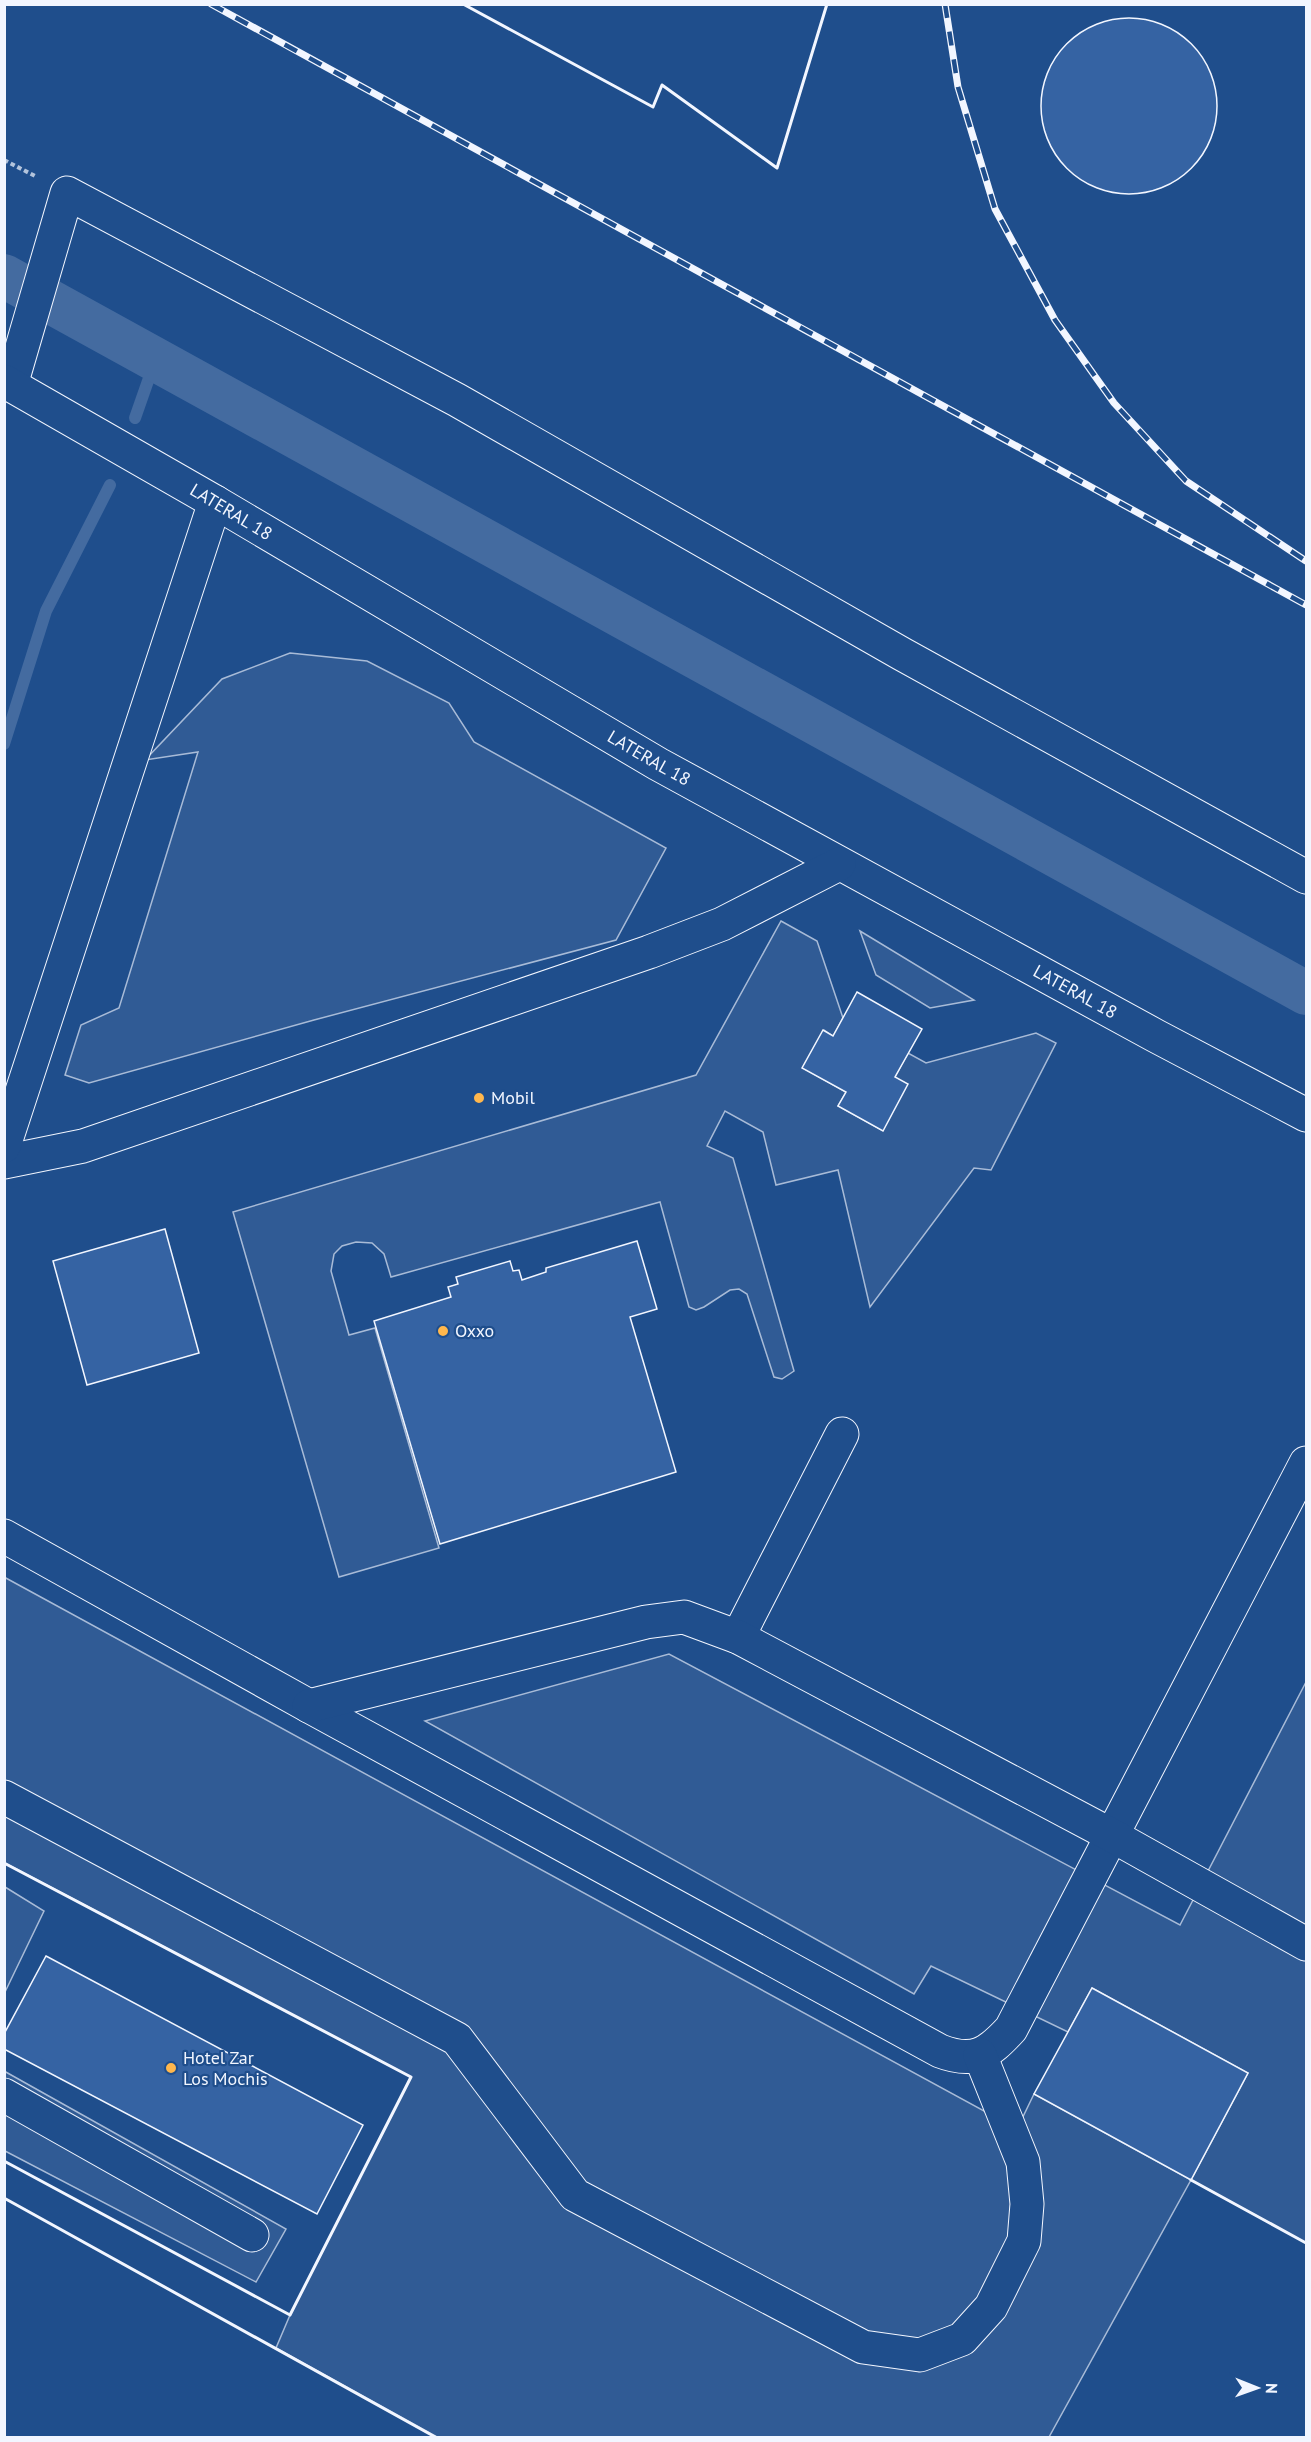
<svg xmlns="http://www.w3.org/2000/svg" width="1311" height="2442" viewBox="0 0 1311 2442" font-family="'PT Sans',sans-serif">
  <rect width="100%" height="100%" fill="#1f4e8c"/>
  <g fill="#305b95" stroke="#a8bbd7" stroke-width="1.5">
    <path d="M290 653 367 661 449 703 474 742 666 848 616 940 314 1020 89 1083 65 1075 81 1025 119 1008 198 752 145 760 222 679Z"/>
    <path d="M781 921 817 941 843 1018 833 1036 824 1030 803 1068 846 1092 838 1106 882 1130 895 1077 908 1053 926 1063 1036 1033 1056 1043 991 1170 974 1168 870 1307 838 1170 776 1185 763 1132 725 1111 707 1146 733 1158 794 1371 782 1379 774 1377 747 1294 739 1289 730 1290 704 1307 696 1310 689 1307 660 1202 391 1277 384 1254 372 1243 356 1242 342 1246 334 1254 331 1271 349 1335 375 1328 439 1548 339 1577 233 1212 696 1075Z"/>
    <path d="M860 931 974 1000 930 1008 876 975Z"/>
    <path d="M4 1577 1017 2129 1034 2094 1191 2180 1248 2073 1092 1988 1068 2032 931 1966 914 1994 425 1721 669 1654 1180 1925 1306 1682V2243L1191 2180 1049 2437H437L276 2348 290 2315 411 2077 5 1863Z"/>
    <path d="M5 1887 44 1911 5 1992Z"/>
    <path d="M4 2071 286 2229 256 2282 5 2151Z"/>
  </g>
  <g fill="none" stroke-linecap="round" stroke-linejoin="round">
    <g stroke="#446ba0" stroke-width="12">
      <path d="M135 418 156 358"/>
      <path d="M4 744 46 611 110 485"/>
    </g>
    <path stroke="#446ba0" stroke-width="44" d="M4 276 1306 993"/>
  </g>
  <g fill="#3563a3" stroke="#f2f6ff" stroke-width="1.5">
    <circle cx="1129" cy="106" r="88"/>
    <path d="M857 992 922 1029 895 1077 908 1084 883 1131 838 1106 846 1092 802 1068 823 1030 833 1036Z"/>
    <path d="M165 1229 199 1353 87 1385 53 1261Z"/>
    <path d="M637 1241 657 1309 630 1317 676 1472 440 1544 374 1321 451 1297 448 1287 458 1284 456 1277 510 1261 513 1271 519 1270 522 1280 546 1272V1268Z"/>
    <path d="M46 1956 363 2125 317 2214 4 2049V2034Z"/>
    <path d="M1092 1988 1248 2073 1191 2180 1034 2094Z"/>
  </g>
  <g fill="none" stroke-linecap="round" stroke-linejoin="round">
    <defs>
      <g id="minor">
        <path d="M11 385 67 193 457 400 902 654 1306 877"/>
        <path id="s1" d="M215 502 658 764 1156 1036 1306 1115"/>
        <path d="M4 1162 83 1146 649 952 722 924 839 864"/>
        <path d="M4 1536 309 1706 940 2051C974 2064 988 2054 1011 2029L1306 1463"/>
        <path d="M738 1637 842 1434"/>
        <path d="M309 1706 646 1622 684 1617 738 1637 1113 1836 1306 1944"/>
        <path d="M4 1797 457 2039 575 2195 863 2347 920 2355 962 2339 991 2307 1024 2241 1027 2204 1023 2162 980 2055"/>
        <path d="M4 2095 252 2235"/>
      </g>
      <path id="major" d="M4 381 215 502 4 1146"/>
    </defs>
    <use href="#minor" stroke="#f2f6ff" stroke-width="35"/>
    <use href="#major" stroke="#f2f6ff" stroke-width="35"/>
    <path stroke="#b3c4dc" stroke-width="4" stroke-dasharray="4.5 3" stroke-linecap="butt" d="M4 160 35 176"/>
    <use href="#minor" stroke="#1f4e8c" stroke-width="33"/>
    <use href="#major" stroke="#1f4e8c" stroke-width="33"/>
    <defs>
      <g id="rail">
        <path d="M211 4 1306 605"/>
        <path d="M945 4 958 87 995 209 1055 320 1114 403 1186 481 1306 561"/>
      </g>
    </defs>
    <use href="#rail" stroke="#f2f6ff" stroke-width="7"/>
    <use href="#rail" stroke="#1f4e8c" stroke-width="4.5" stroke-dasharray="14" stroke-linecap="butt"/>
    <g stroke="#f2f6ff" stroke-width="3">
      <path d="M463 4 653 107 662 85 777 168 827 4"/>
      <path d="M4 1863 411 2077 290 2315 4 2161"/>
      <path d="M1191 2180 1306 2243"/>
      <path d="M4 2198 437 2438"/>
    </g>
  </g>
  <g fill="#ffb74d" stroke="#1f4e8c" stroke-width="2">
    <circle cx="479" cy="1098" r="6"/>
    <circle cx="443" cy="1331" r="6"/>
    <circle cx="171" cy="2068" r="6"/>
  </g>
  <g text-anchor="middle" stroke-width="4.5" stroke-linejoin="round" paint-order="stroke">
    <g font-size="18" fill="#f2f6ff" stroke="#1f4e8c">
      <text transform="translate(231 512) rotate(31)" y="6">LATERAL 18</text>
      <text dy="6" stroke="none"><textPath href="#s1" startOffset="504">LATERAL 18</textPath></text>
      <text dy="6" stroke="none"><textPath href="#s1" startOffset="990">LATERAL 18</textPath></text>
    </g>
    <g font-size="18" fill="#f2f6ff" stroke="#1f4e8c" text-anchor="start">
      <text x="491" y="1104">Mobil</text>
      <text x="455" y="1337">Oxxo</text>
      <text x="183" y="2064">Hotel Zar<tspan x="183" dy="21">Los Mochis</tspan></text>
    </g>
  </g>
  <rect width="1311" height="2442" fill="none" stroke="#f2f6ff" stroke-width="12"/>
  <g transform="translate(1257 2388) rotate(91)" stroke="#1f4e8c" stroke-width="4.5" paint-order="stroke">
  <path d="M0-4.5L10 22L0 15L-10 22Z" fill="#f2f6ff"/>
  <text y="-9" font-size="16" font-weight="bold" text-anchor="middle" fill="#f2f6ff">N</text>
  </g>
</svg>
